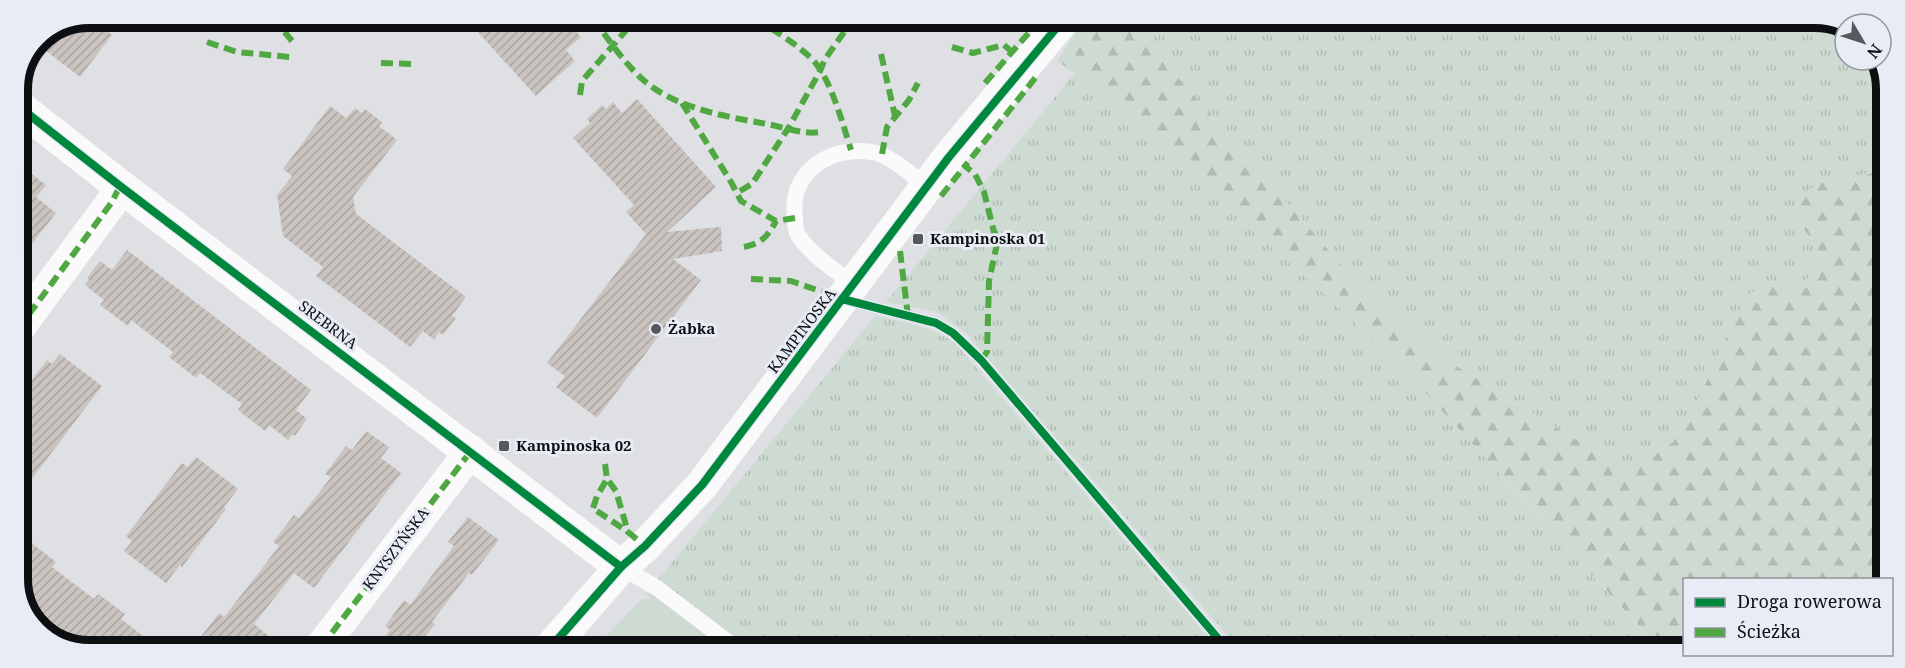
<svg xmlns="http://www.w3.org/2000/svg" width="1905" height="668" viewBox="0 0 1905 668" font-family="'Noto Serif',serif">
  <defs>
    <pattern id="grass-tufts" width="24" height="20" patternUnits="userSpaceOnUse" patternTransform="scale(1.5)"><rect width="24" height="20" fill="#cedbd2"/><path d="M3 7l-1-3M5 7V3M7 7l1-3M15 17l-1-3M17 17v-4M19 17l1-3" fill="none" stroke="#b0bbb3"/></pattern>
    <pattern id="forest-firs" width="22" height="20" patternUnits="userSpaceOnUse" patternTransform="scale(1.5)"><rect width="22" height="20" fill="#cedbd2"/><path d="M5 1l3.5 6h-7zM16 11l3.5 6h-7z" fill="#b0bbb3"/></pattern>
    <pattern id="building-hatch" width="6" height="6" patternUnits="userSpaceOnUse" patternTransform="scale(1.5)"><rect width="6" height="6" fill="#cac4c0"/><path d="M-1 1l2-2M0 6l6-6M5 7l2-2" fill="none" stroke="#aca7a4"/></pattern>
  </defs>
  <rect width="100%" height="100%" fill="#dee0e4"/>
  <g fill="url(#grass-tufts)">
    <path d="M1128 20 1838 22 1845 27V60H1877L1887 85 1886 159 1876 173C1840 178 1809 176 1791 213L1818 247 1821 271 1800 283 1775 284 1738 312 1695 407 1673 442 1648 460 1617 465 1438 355 1350 275Z"/>
    <path d="M1075 73 1329 298 1413 379 1653 642 1648 650 1239 649 966 333 935 311 886 302Z"/>
    <path d="M875 316C904 322 931 326 955 343L1218 649 712 648 646 594Z"/>
  </g>
  <path fill="url(#forest-firs)" d="M1093 20H1128L1350 275 1438 355 1617 465 1648 460 1673 442 1695 407 1738 312 1750 293 1775 284 1800 283 1821 271 1818 247 1791 213C1810 176 1840 178 1876 173L1886 159 1883 579 1684 580V650H1648L1653 641 1413 379 1329 298 1075 73 1057 61 1075 34Z"/>
  <path fill="#cedbd2" d="M651 598 708 643 712 648 595 647 641 600Z"/>
  <g fill="url(#building-hatch)">
    <path d="M90 18 112 35 80 77 37 44 39 39Z"/>
    <path d="M466 19H565L581 37 566 50 575 61 536 96Z"/>
    <path d="M637 99 716 187 667 232 721 227 722 251 673 259 701 280 597 418 556 387 565 376 547 363 646 234 626 212 634 205 573 138 590 123 587 119 602 105 606 109 613 102 622 113Z"/>
    <path d="M330 106 346 118 355 108 362 113 365 109 382 122 379 126 397 140 353 197 356 214 466 297 452 316 456 318 443 335 439 332 434 340 423 331 410 347 316 276 323 267 283 236 277 195 292 176 283 169Z"/>
    <path d="M18 167 27 174 29 172 46 185 36 197 56 213 18 262Z"/>
    <path d="M127 250 311 390 296 410 307 419 295 436 293 434 288 440 269 425 265 431 238 410 242 404 200 373 196 378 169 357 173 352 131 320 128 326 100 305 104 300 85 285 89 280 87 278 100 261 112 270Z"/>
    <path d="M60 354 102 386 31 480 18 470V409L32 392 26 387 47 360 52 364Z"/>
    <path d="M366 431 389 447 381 458 401 473 314 588 294 573 254 624 282 647H193L219 613 224 617 264 566 279 546 273 542 294 515 299 518 315 498 331 477 325 474 346 446 352 450Z"/>
    <path d="M196 457 238 489 224 507 226 509 182 567 180 565 166 583 124 551 132 541 126 536 182 463 188 467Z"/>
    <path d="M468 517 499 540 472 575 469 573 432 622 435 624 417 647H377L390 630 385 626 404 600 410 605 454 546 448 542Z"/>
    <path d="M29 541 56 562 52 567 94 599 98 594 125 614 121 619 156 646H69L31 618 18 583V557Z"/>
  </g>
  <g fill="none" stroke-linecap="round" stroke-linejoin="round">
    <g stroke="#fafafb" stroke-width="16">
      <path d="M853 284C835 270 811 255 798 235 795 230 795 223 795 218 788 172 831 145 872 152 892 156 910 174 926 186"/>
      <path d="M621 567 657 588 736 648"/>
    </g>
    <g stroke="#fafafb" stroke-width="32">
      <path d="M18 329 112 202 120 186"/>
      <path d="M321 647 471 451"/>
    </g>
    <g stroke="#fafafb" stroke-width="33">
      <path d="M18 106 120 186 621 567"/>
      <path d="M551 647 621 567 645 546 702 485 949 157 1063 20"/>
    </g>
    <g stroke="#50a842" stroke-width="6" stroke-dasharray="12 6" stroke-linecap="butt">
      <path d="M273 18 292 41"/>
      <path d="M593 19C607 37 620 57 636 73 668 107 722 116 767 124 784 127 803 135 820 132"/>
      <path d="M756 19C775 31 797 44 813 60 831 79 843 125 851 150"/>
      <path d="M207 42 237 52 290 57"/>
      <path d="M952 47 973 53 1004 45 1012 52"/>
      <path d="M881 54 895 116"/>
      <path d="M381 63 413 64"/>
      <path d="M985 83 1040 20"/>
      <path d="M580 95 582 81 636 19"/>
      <path d="M682 103 731 182 741 201 776 221 795 218"/>
      <path d="M882 154 887 127 909 100 918 83"/>
      <path d="M740 191 752 184 789 127 820 71 825 59 847 28"/>
      <path d="M941 196 965 166"/>
      <path d="M744 247C761 244 768 236 776 221"/>
      <path d="M900 251 908 316"/>
      <path d="M751 279 791 281 846 300"/>
      <path d="M18 329 112 202 120 186"/>
      <path d="M981 360 987 352 989 281 997 244 984 192 975 174 965 166 1036 77"/>
      <path d="M605 464 607 479 616 491 628 532 645 546"/>
      <path d="M593 508 597 496 607 479"/>
      <path d="M597 511 628 532"/>
      <path d="M321 647 471 451"/>
    </g>
    <defs>
      <g id="cycleway">
        <path d="M18 106 120 186 621 567"/>
        <path d="M842 299 936 323 953 333 981 360 1227 649"/>
        <path d="M551 647 621 567 645 546 702 485 949 157 1063 20"/>
      </g>
    </defs>
    <use href="#cycleway" stroke="#e7ecf5" stroke-width="11"/>
    <use href="#cycleway" stroke="#00873e" stroke-width="8"/>
  </g>
  <g fill="#56585c" stroke="#e7ecf5" stroke-width="2">
    <rect x="912" y="233" width="12" height="12" rx="3"/>
    <circle cx="656" cy="329" r="6"/>
    <rect x="498" y="440" width="12" height="12" rx="3"/>
  </g>
  <g text-anchor="middle" stroke-width="6" stroke-linejoin="round" paint-order="stroke">
    <g font-size="15" font-weight="bold" fill="#0d0f12" stroke="#e7ecf5" text-anchor="start">
      <text x="930" y="244">Kampinoska 01</text>
      <text x="668" y="334">Żabka</text>
      <text x="516" y="451">Kampinoska 02</text>
    </g>
    <g font-size="15" fill="#0d0f12" stroke="#e7ecf5">
      <text transform="translate(328 325) rotate(37)" y="5">SREBRNA</text>
      <text transform="translate(802 331) rotate(-53)" y="5">KAMPINOSKA</text>
      <text transform="translate(396 549) rotate(-53)" y="5">KNYSZYŃSKA</text>
    </g>
  </g>
  <path d="M0 0H1905V668H0ZM89 28H1815A61 61 0 0 1 1876 89V579A61 61 0 0 1 1815 640H89A61 61 0 0 1 28 579V89A61 61 0 0 1 89 28Z" fill="#e7ecf5" fill-rule="evenodd"/>
  <path fill="none" stroke="#0d0f12" stroke-width="8" d="M89 28H1815A61 61 0 0 1 1876 89V579A61 61 0 0 1 1815 640H89A61 61 0 0 1 28 579V89A61 61 0 0 1 89 28Z"/>
  <rect x="1683" y="578" width="210" height="78" fill="#e7ecf5" stroke="#90949a" stroke-width="1.5"/>
  <rect x="1695" y="598" width="30" height="9" fill="#00873e" stroke="#90949a" stroke-width="1.5"/>
  <text x="1737" y="608" font-size="18" fill="#0d0f12">Droga rowerowa</text>
  <rect x="1695" y="628" width="30" height="9" fill="#50a842" stroke="#90949a" stroke-width="1.5"/>
  <text x="1737" y="638" font-size="18" fill="#0d0f12">Ścieżka</text>
  <g transform="translate(1863 42) rotate(129)"><circle r="28" fill="#e7ecf5" stroke="#90949a" stroke-width="1.5"/>
  <path d="M0-4.5L10 22L0 15L-10 22Z" fill="#56585c"/>
  <text y="-9" font-size="16" font-weight="bold" text-anchor="middle" fill="#0d0f12">N</text>
  </g>
</svg>
